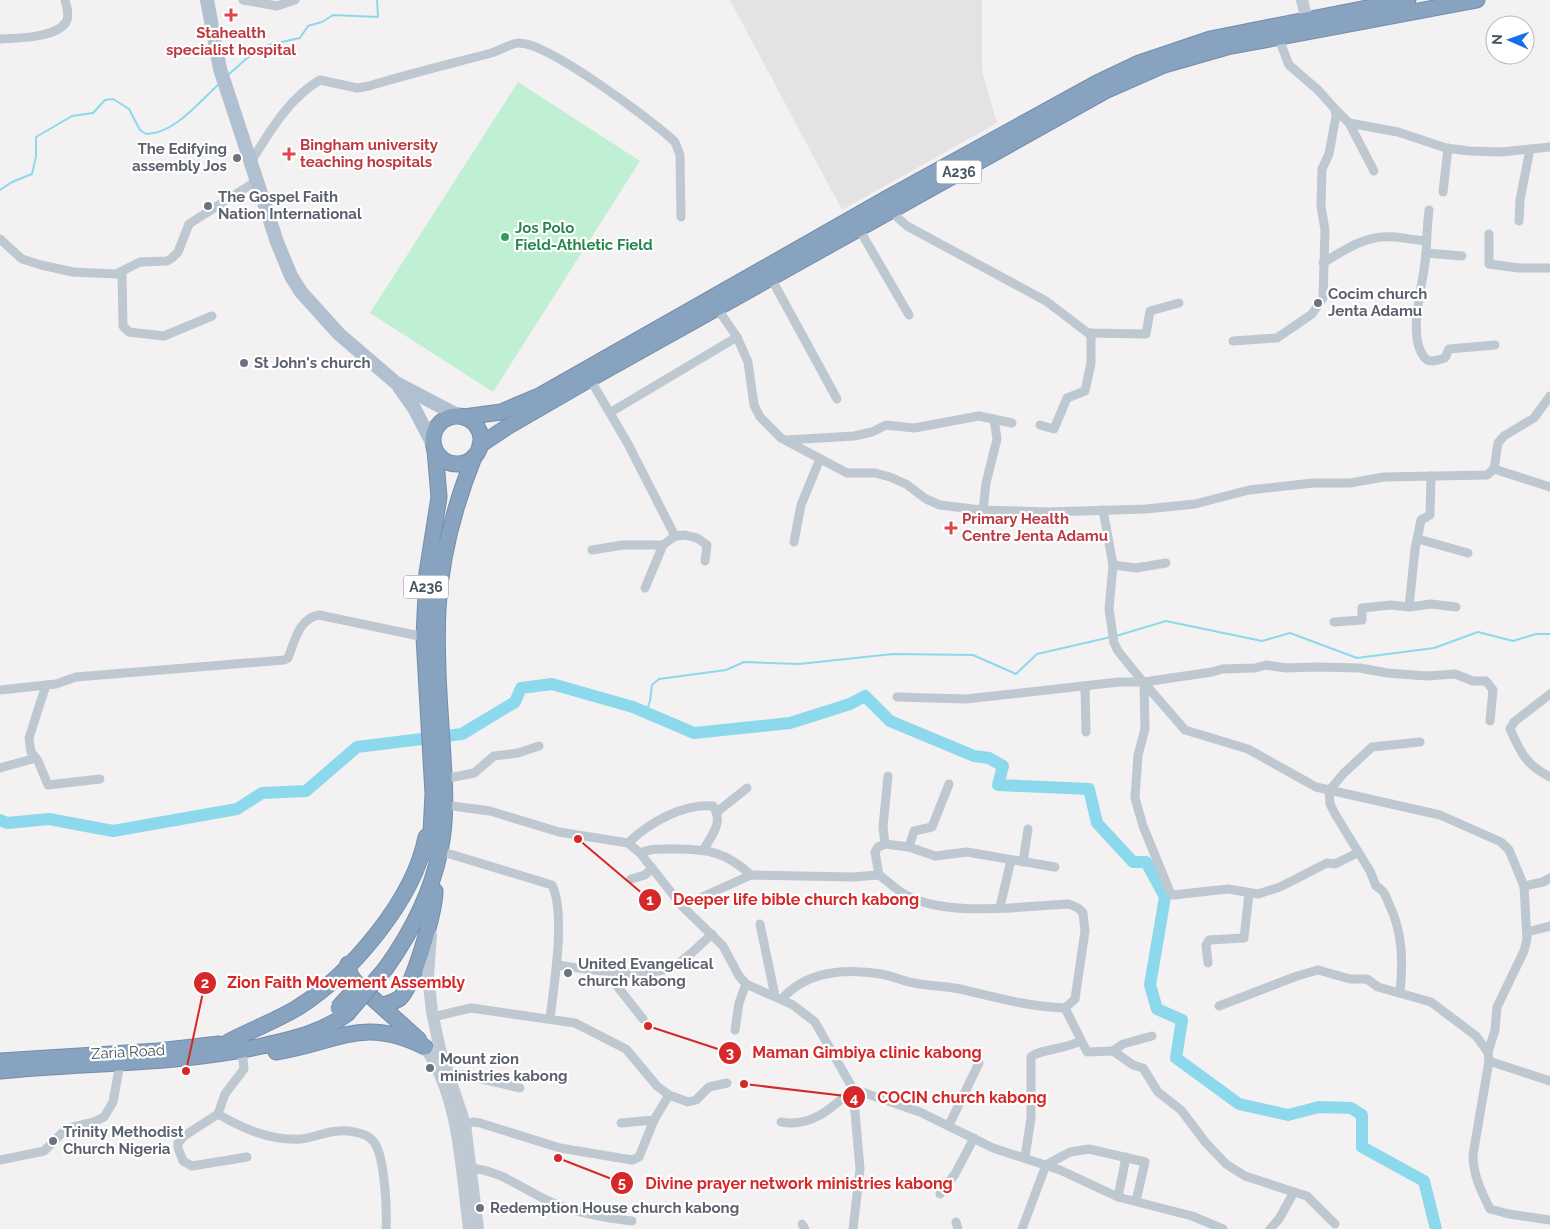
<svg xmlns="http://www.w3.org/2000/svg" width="1550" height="1229" viewBox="0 0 1550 1229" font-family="Raleway,sans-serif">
  <rect width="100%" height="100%" fill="#f3f1f1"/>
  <path fill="#e4e2e3" d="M730 0H982V71L997 123 842 210Z"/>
  <path fill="#c0f0d3" d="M518 82 640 161 493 392 370 313Z"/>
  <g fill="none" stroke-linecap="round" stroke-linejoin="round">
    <g stroke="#8cd9ee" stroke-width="2">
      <path d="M228 75 246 59 268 45 300 38 308 26 322 22 333 15 378 17 377 0"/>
      <path d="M0 190 12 182 32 174 36 156V137L72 116 93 113 105 100 113 99 129 109 140 130 146 134C174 134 199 102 219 84"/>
      <path d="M1116 636 1166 621 1262 641 1290 633 1357 658 1434 648 1478 632 1513 641 1536 634H1550"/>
      <path d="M646 713 650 701 652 685 659 679 726 670 744 662 799 664 893 654 973 655 1016 674 1037 654 1111 637"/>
    </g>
    <path stroke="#8cd9ee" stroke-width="12" d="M0 820 7 823 49 819 113 831 237 809 262 793 306 791 357 747 462 734 515 702 521 688 552 684 633 707 694 733 790 723 850 704 865 696 890 721 974 756 989 758 1003 766 998 785 1089 789 1097 823 1133 862H1146L1165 897 1150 985 1157 1009 1182 1020 1176 1058 1239 1104 1288 1115 1319 1107 1351 1108 1362 1115V1147L1424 1181 1436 1229"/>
    <defs>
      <g id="highway">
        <circle cx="457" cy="440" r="24"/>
        <path d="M464 417 501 412 541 395 886 199 1097 83 1139 63 1210 39 1408 0"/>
        <path d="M480 445 507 427 590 379 1105 91 1164 65 1227 47 1477 0"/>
        <path d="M430 852 433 794 424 637 427 573 439 497 435 450"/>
        <path d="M348 964 350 975 358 985 419 1040"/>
        <path d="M386 968C411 933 431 894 440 851 448 815 444 777 442 741 439 697 436 652 438 608 441 555 454 507 474 457"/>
        <path d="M382 1006C388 1003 395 1002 400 998 414 985 435 910 435 891"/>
        <path d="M228 1042C251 1030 275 1021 297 1008 350 975 414 900 426 837"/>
        <path d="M276 1052C337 1043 362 1015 425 1047"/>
        <path d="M0 1061 158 1051 219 1044"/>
        <path d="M0 1071C88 1062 174 1065 262 1046 292 1039 321 1033 347 1014"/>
      </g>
    </defs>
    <use href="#highway" stroke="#738eac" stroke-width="17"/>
    <g stroke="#bec8d0" stroke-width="9">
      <path d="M243 0 277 6 295 0"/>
      <path d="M0 39C16 38 60 38 67 20 69 13 67 6 65 0"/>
      <path d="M1335 109 1349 123 1374 171"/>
      <path d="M1349 123 1398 132 1446 148 1469 151 1501 152 1550 147"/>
      <path d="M252 160C270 131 290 97 320 80L357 88 369 86C409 74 450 64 491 53 499 51 511 43 519 43 547 42 652 120 675 142L680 155 681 217"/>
      <path d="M1443 192 1448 148"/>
      <path d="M890 206 898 218 907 226 1046 301 1088 333 1146 334 1150 311 1179 303"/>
      <path d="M1429 210C1427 225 1427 238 1426 253 1425 280 1406 334 1424 357 1429 364 1438 360 1445 358L1449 349 1495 345"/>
      <path d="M1519 221 1520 200 1530 149"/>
      <path d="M859 229 909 315"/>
      <path d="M1489 234V264L1519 268H1550"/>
      <path d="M0 239 22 259 41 265 73 272 116 274 140 262 167 261 172 258 178 252 189 224 258 180"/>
      <path d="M1426 253 1462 256"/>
      <path d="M1323 263C1346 249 1367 234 1395 237 1405 238 1415 240 1426 241"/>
      <path d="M122 272 123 326 129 332 164 336 212 316"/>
      <path d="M771 278 837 399"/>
      <path d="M717 308 737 337 748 362 754 405 760 417 781 438 847 473H875L890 477 906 484 926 499 940 505 981 510 1049 512 1146 509 1195 504 1249 490 1313 483H1350L1384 477 1487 475 1494 469 1498 443 1504 436 1534 418 1550 396"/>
      <path d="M1233 341 1277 338 1312 314 1323 298 1325 230 1321 206 1322 169 1329 154 1336 116 1335 109 1318 90 1289 65 1278 37"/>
      <path d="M590 379 628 444 675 536"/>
      <path d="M611 412 737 337"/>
      <path d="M1040 425 1054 429 1067 398 1085 391 1091 363V333"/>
      <path d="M787 440 854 436 872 432 886 425 914 428 979 416 1012 423"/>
      <path d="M1494 469 1550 487"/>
      <path d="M983 510 986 483 997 439 994 419"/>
      <path d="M1103 510 1113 565 1109 609 1114 643 1118 651 1139 677 1185 730 1248 749 1316 787 1440 815 1501 842 1509 850 1524 886 1527 939 1524 951 1497 1007 1495 1030 1488 1052 1489 1061 1550 1081"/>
      <path d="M1418 539 1468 553"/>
      <path d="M794 542 801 505 820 459"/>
      <path d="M592 550 623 545H663L675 536 685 535 697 538 707 545 705 561"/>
      <path d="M1113 565 1136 568 1166 563"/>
      <path d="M645 588 663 545"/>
      <path d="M1409 607 1415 549 1421 520 1430 515 1431 476"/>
      <path d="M1334 622 1362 620V608L1391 605 1409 607 1431 604 1456 607"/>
      <path d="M1144 682 1145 729 1138 755 1135 798 1143 826 1170 892 1173 895 1228 889 1258 894 1280 887 1327 863 1335 864 1357 853"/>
      <path d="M46 685 29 738 31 752 38 761 48 785 100 779"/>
      <path d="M1085 686 1086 732"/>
      <path d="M0 690 56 684 76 677 284 660 288 658C295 641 298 619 319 615L424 637"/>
      <path d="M1550 694 1514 722 1510 729C1521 753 1526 765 1550 777"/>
      <path d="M897 697 966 699 1119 682H1144L1212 672 1222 669 1255 668 1266 665 1286 668 1317 667 1360 668 1387 673 1427 676 1455 674 1473 681H1486L1493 690 1490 721"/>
      <path d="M0 768 36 758"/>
      <path d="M444 779 474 773 494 756 518 753 539 746"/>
      <path d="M445 805 490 811 559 832 628 843 640 853 682 906 723 946 739 976 746 984 793 1005 815 1022 853 1089 860 1169 853 1229"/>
      <path d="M717 812 747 788"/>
      <path d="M628 843C649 823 683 803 713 806 724 821 712 835 704 849"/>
      <path d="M885 844 883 827 888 776"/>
      <path d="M909 847 914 831 932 827 949 784"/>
      <path d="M440 851 552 885C566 914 554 985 550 1018"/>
      <path d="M640 853C652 848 662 849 675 849 708 849 726 852 751 875"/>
      <path d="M1023 862 1028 829"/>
      <path d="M879 875 875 852 878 847 885 844 909 847 935 856 967 852 1055 867"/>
      <path d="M631 879 645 875 652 868"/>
      <path d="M1524 886 1543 882 1550 878"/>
      <path d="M682 906 751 875 852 877 879 875C888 881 896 890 906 895 948 918 1022 906 1069 904L1078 908 1083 913 1085 931 1075 999 1065 1008"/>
      <path d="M1000 907 1011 860"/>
      <path d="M760 924 775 996"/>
      <path d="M1527 932 1550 926"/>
      <path d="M1208 963 1206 945 1209 940 1244 938 1249 893"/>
      <path d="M557 965C586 969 650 981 676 965 689 957 701 944 712 934"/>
      <path d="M611 971 617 986 643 1019"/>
      <path d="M1400 993C1403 961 1403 933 1389 904 1385 895 1385 891 1376 886L1370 871 1335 814 1330 804 1329 791 1343 774 1372 747 1420 742"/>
      <path d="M782 999C806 971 846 968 881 974 892 976 903 981 914 983 929 986 945 986 960 989 994 997 1029 1007 1065 1008L1087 1052 1113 1051 1133 1065 1143 1068 1158 1092 1181 1110 1206 1143 1226 1164 1245 1176 1294 1192 1279 1219 1270 1229"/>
      <path d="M1219 1006 1297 976 1318 970 1350 979H1367L1378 987 1431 1002 1476 1036 1488 1052"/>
      <path d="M433 1017 471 1008 575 1023 626 1049 657 1086 669 1095 688 1102 696 1100 709 1087 727 1083"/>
      <path d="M735 1030 739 1003 746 984"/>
      <path d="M239 1051 243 1059 244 1069 225 1094 218 1114 184 1136 178 1143V1148L183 1161 192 1166 247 1157"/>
      <path d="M1113 1051 1123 1044 1152 1036"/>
      <path d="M1489 1061 1473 1155C1473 1175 1481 1191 1490 1209L1509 1214 1550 1220"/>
      <path d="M449 1074 465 1075 520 1088"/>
      <path d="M218 1114C243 1129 272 1141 301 1139 314 1138 326 1131 339 1131 349 1130 368 1133 374 1142 385 1157 387 1211 386 1229"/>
      <path d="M781 1122C811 1128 832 1108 853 1089L920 1112 993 1148 1060 1170 1118 1197 1192 1216 1223 1229"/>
      <path d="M621 1123 654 1120"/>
      <path d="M465 1124 473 1122 480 1123 560 1148 632 1160 639 1157 654 1120 669 1095"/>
      <path d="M949 1125 979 1063"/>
      <path d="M1025 1157 1031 1118V1057C1037 1050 1067 1049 1080 1041"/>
      <path d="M0 1160 44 1151 62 1133 73 1127 94 1122 104 1117 113 1102 120 1064"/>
      <path d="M471 1168C502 1171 522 1189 549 1201 575 1213 604 1218 632 1221"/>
      <path d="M1294 1192 1307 1196 1335 1224"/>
      <path d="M940 1194 955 1174 974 1138"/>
      <path d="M1118 1197 1126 1157"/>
      <path d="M956 1222 958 1229"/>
      <path d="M802 1224 805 1229"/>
      <path d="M1022 1229 1046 1165 1070 1152 1089 1149 1145 1162 1136 1201"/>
    </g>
    <g stroke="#bec9d4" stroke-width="12">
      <path d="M1302 0 1307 20"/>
      <path d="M431 935 428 975 432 1012 440 1049 465 1124 478 1229"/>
      <path d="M425 1047C460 1099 461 1168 469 1229"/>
    </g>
    <g stroke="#b0c0d0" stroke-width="14">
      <path d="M207 0 220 69 277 242 291 276 301 292 339 334 396 383 459 416"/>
      <path d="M399 387 414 408 434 446"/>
    </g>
    <use href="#highway" stroke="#88a3c0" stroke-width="15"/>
    <defs>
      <g id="highway-bridge">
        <path d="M338 1008 357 987"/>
        <path d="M347 1014 386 968"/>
      </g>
    </defs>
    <use href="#highway-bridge" stroke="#738eac" stroke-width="17" stroke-linecap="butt"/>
    <use href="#highway-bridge" stroke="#88a3c0" stroke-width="15"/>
  </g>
  <g fill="#e0444e" stroke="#fff" stroke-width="2">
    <path d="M228.5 7.5h5v5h5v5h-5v5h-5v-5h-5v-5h5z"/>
    <path d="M286.5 146.5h5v5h5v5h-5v5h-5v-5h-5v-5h5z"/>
    <path d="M948.5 520.5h5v5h5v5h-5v5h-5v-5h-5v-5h5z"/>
  </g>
  <g fill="#6b7280" stroke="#fff" stroke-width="2">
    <circle cx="237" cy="158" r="5"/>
    <circle cx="208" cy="206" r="5"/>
    <circle cx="1318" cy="303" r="5"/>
    <circle cx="244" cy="363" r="5"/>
    <circle cx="568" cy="973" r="5"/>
    <circle cx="430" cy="1068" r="5"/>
    <circle cx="53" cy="1141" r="5"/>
    <circle cx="480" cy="1208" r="5"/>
  </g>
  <circle fill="#2e9e5b" stroke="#fff" stroke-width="2" cx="505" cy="237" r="5"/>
  <g text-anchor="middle" stroke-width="4.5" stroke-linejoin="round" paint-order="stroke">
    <g fill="#fff" stroke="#7f878f" stroke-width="1">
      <rect x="936.5" y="160.5" width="45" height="23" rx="4"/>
      <rect x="403.5" y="575.5" width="45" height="23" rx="4"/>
    </g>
    <g font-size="14" font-weight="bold" fill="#48545f">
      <text x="959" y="177">A236</text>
      <text x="426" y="592">A236</text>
    </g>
    <g font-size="15" font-weight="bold" fill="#be3a42" stroke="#fff" text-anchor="start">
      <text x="231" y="38" text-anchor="middle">Stahealth<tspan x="231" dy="17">specialist hospital</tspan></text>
      <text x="300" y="150">Bingham university<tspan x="300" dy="17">teaching hospitals</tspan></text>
      <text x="962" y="524">Primary Health<tspan x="962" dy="17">Centre Jenta Adamu</tspan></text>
    </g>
    <g font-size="15" font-weight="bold" fill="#5b616d" stroke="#fff" text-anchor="start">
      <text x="227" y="154" text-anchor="end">The Edifying<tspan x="227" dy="17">assembly Jos</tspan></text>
      <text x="218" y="202">The Gospel Faith<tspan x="218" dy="17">Nation International</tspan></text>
      <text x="1328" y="299">Cocim church<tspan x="1328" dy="17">Jenta Adamu</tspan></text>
      <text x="254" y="368">St John's church</text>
      <text x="578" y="969">United Evangelical<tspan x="578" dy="17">church kabong</tspan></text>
      <text x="440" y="1064">Mount zion<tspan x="440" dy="17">ministries kabong</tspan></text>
      <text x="63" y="1137">Trinity Methodist<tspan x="63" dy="17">Church Nigeria</tspan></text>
      <text x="490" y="1213">Redemption House church kabong</text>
    </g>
    <g font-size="15" font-weight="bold" fill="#27864d" stroke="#fff" text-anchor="start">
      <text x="515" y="233">Jos Polo<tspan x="515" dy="17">Field-Athletic Field</tspan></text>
    </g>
    <g font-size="15" fill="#48545f" stroke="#fff">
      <text transform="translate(128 1052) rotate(-3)" y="5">Zaria Road</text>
    </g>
  </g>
  <path fill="none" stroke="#d62828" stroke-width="2" d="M578 839L650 900M186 1071L205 983M648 1026L730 1053M744 1084L854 1097M558 1158L622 1183"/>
  <g fill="#d62828" stroke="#fff" stroke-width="2">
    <circle cx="578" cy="839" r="5"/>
    <circle cx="186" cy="1071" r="5"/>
    <circle cx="648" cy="1026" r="5"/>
    <circle cx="744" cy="1084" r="5"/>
    <circle cx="558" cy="1158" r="5"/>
    <circle cx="650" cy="900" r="12"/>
    <circle cx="205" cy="983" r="12"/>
    <circle cx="730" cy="1053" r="12"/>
    <circle cx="854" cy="1097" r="12"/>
    <circle cx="622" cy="1183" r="12"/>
  </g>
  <g font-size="15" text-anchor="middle" font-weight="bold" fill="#fff">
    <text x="650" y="905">1</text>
    <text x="205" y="988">2</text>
    <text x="730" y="1058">3</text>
    <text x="854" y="1103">4</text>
    <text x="622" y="1188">5</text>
  </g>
  <g font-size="16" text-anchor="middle" font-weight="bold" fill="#d62828" stroke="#fff" stroke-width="4.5" stroke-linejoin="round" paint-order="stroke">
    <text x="796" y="905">Deeper life bible church kabong</text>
    <text x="346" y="988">Zion Faith Movement Assembly</text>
    <text x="867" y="1058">Maman Gimbiya clinic kabong</text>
    <text x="962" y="1103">COCIN church kabong</text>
    <text x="799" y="1189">Divine prayer network ministries kabong</text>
  </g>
  <g transform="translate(1510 40) rotate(272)"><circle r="24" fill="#ffffff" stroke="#b6bbbf"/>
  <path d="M0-4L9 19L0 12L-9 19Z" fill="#1770e7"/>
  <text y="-8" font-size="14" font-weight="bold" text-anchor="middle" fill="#48545f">N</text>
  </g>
</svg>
